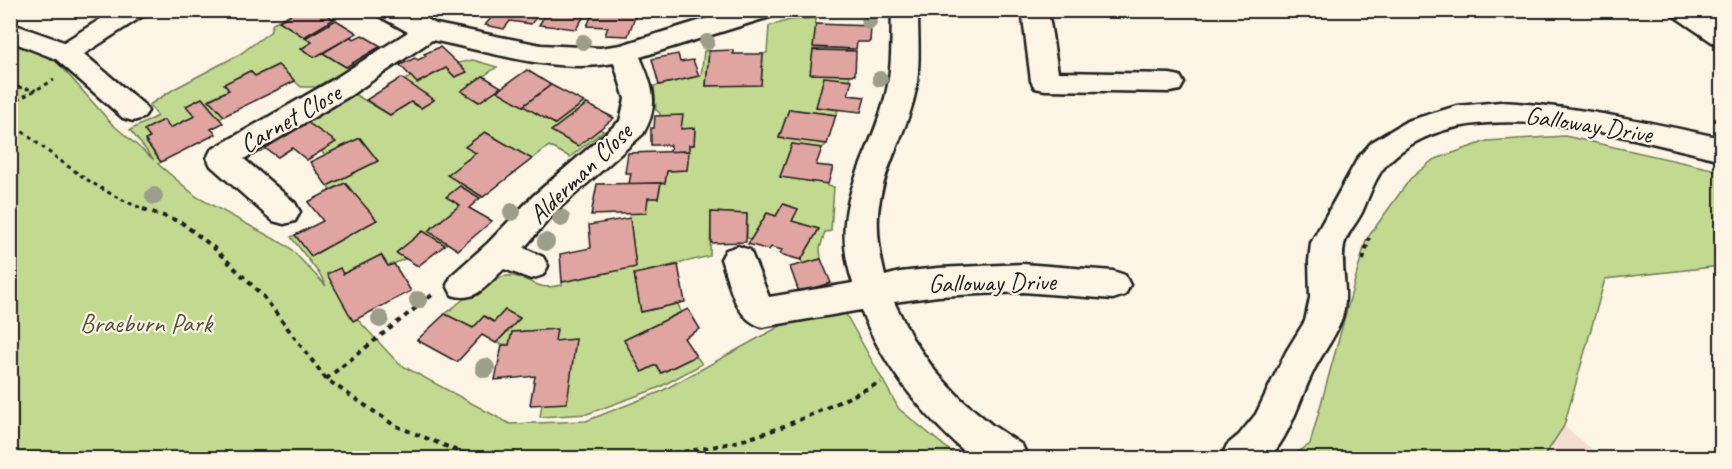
<svg xmlns="http://www.w3.org/2000/svg" width="1732" height="469" viewBox="0 0 1732 469" font-family="Caveat,sans-serif">
  <rect width="100%" height="100%" fill="#fcf5e5"/>
  <filter id="ink" filterUnits="userSpaceOnUse"><feTurbulence type="fractalNoise" baseFrequency=".0167" numOctaves="2"/><feDisplacementMap in="SourceGraphic" scale="12" xChannelSelector="R" yChannelSelector="G"/><feConvolveMatrix kernelMatrix="1 2 1 2 8 2 1 2 1" color-interpolation-filters="sRGB"/></filter>
  <g filter="url(#ink)">
    <path fill="#f4ddd1" d="M1564 426 1603 458H1543Z"/>
    <g fill="#c2da90" stroke="#6f7b56" stroke-width="1.5">
      <path d="M296 11H299L304 36 336 20 305 37 312 42 301 49 315 57 323 53 346 67 351 64 354 66 316 87H301L278 65 255 76 250 71 224 84 229 90 209 99 224 116 220 119 202 98 187 106 195 116 170 128 163 120 144 130 150 138 145 141 161 162 158 164 197 197 289 247 326 286 321 276 291 237 295 235 312 256 376 220 345 183 330 190 327 186 378 161 360 138 325 155 321 151 335 142 306 121 349 91 390 115 411 102 421 108 434 99 404 81 411 76 417 82 446 68 455 77 466 72 458 63 473 60 497 67 461 91 479 102 501 87 555 124 584 102 587 104 552 131 578 146 600 129 603 131 570 157 549 146 532 159 485 132 466 146 476 153 448 175 483 197 480 198 460 186 447 197 460 205 428 231 447 243 445 245 423 232 397 252 405 259 388 266 381 255 343 274 344 305 399 364 510 424 586 421 660 392 784 324 843 309 899 409 959 458H11L10 43 50 54 112 124 154 160 130 130 158 116 149 105 174 89 240 54 270 32 273 23Z"/>
      <path d="M816 18 814 48 852 49V51L813 50 811 74 850 75 849 80 824 78 816 107 838 110 836 115 789 109 779 137 827 144 822 148 792 144 780 177 828 184 827 186 834 187 831 231 825 232 820 248 821 259 803 264 801 260 819 229 792 221 798 209 783 205 776 216 767 214 751 239 747 238V214L711 212 710 256 635 274 641 312 678 304 681 312 624 340 642 372 656 365 662 373 696 356 702 364 658 388 587 414 540 417 542 404 575 339 555 341 556 329 512 332 509 345 496 343 520 319 505 310 494 322 484 317 473 328 445 314C462 301 495 269 518 277 539 284 538 290 562 285V282L636 267 629 213H645L648 198H658L661 183H665L667 171 687 170 689 145H694L695 128 681 129 660 116V113L656 110 654 86 701 76 704 51H709L706 86 761 84 763 54 767 53 769 26 790 20Z"/>
      <path d="M1565 136 1721 171V266L1605 279 1564 426 1543 458H1289L1310 444 1366 240 1410 179 1433 160 1487 141Z"/>
    </g>
    <g fill="#e0a5a1" stroke="#1c1c1c" stroke-width="1.5">
      <path d="M299 10H319L334 19 304 37 279 21Z"/>
      <path d="M498 10H542L531 24 510 21 504 29 485 25Z"/>
      <path d="M548 10H588L576 29 539 25Z"/>
      <path d="M594 10H618L637 11 628 36 605 35 608 27 587 26Z"/>
      <path d="M336 20 357 33 315 57 301 49 312 42 305 38Z"/>
      <path d="M816 24 871 26 870 42H857L856 49 813 47Z"/>
      <path d="M362 35 381 46 346 67 323 53 350 37 354 39Z"/>
      <path d="M440 47 467 72 455 77 446 68 417 83 400 65 415 58 418 60 426 56 424 54Z"/>
      <path d="M733 50V54H763L761 85 706 86 709 51Z"/>
      <path d="M813 50 856 51 855 75 810 74Z"/>
      <path d="M678 54 680 62 693 60 699 76 659 85 652 59Z"/>
      <path d="M278 65 295 81 224 116 209 100 229 90 224 84 250 71 255 76Z"/>
      <path d="M527 70 551 85 523 106 497 91Z"/>
      <path d="M483 76 501 87 479 102 461 91Z"/>
      <path d="M824 77 852 80 848 95 865 97 861 112 816 107Z"/>
      <path d="M401 78 434 100 421 108 411 102 390 115 366 100Z"/>
      <path d="M551 85 584 102 555 124 523 106Z"/>
      <path d="M202 98 223 123 211 129 216 134 161 162 145 140 150 138 144 130 164 120 170 128 195 116 186 106Z"/>
      <path d="M587 104 614 118 578 146 551 131Z"/>
      <path d="M789 109 836 115 827 144 779 138Z"/>
      <path d="M683 115 681 129 695 128 694 145H689V151L670 152 671 145H651V128H654L655 116Z"/>
      <path d="M305 121 336 142 307 160 292 148 278 157 263 147Z"/>
      <path d="M485 132 532 159 483 197 447 175 476 153 465 147Z"/>
      <path d="M360 138 378 161 327 186 310 162Z"/>
      <path d="M792 144 822 148 816 165 833 167 828 184 780 177Z"/>
      <path d="M689 151 687 170 667 171 665 183 629 184 631 173H625L628 153Z"/>
      <path d="M345 183 377 220 311 256 295 235 323 221 308 202Z"/>
      <path d="M661 183 658 198H648L646 213 591 215 597 184Z"/>
      <path d="M460 186 480 198 469 208 492 221 458 250 428 231 460 205 446 197Z"/>
      <path d="M783 204 798 209 792 221 819 229 801 260 780 254 782 250 771 247 769 250 748 244 767 213 776 216Z"/>
      <path d="M711 212 747 214 746 242 711 243Z"/>
      <path d="M630 218 636 267 562 282 560 254 591 248 589 225Z"/>
      <path d="M423 231 445 245 418 266 396 253Z"/>
      <path d="M381 255 388 266 394 264 411 291 353 321 327 274 340 268 343 274Z"/>
      <path d="M821 259 831 283 799 292 790 267Z"/>
      <path d="M678 265 685 302 641 312 634 274Z"/>
      <path d="M688 309 700 329 684 338 696 356 661 373 656 365 642 372 624 340Z"/>
      <path d="M505 310 520 318 496 343 482 335 457 362 417 340 445 314 473 328 484 316 494 322Z"/>
      <path d="M557 329 555 341 576 339 567 403 530 405 535 376 495 380 502 345H509L512 332Z"/>
    </g>
    <g fill="none" stroke-linecap="round" stroke-linejoin="round">
      <defs>
        <g id="minor">
          <path d="M115 10H147L143 16 84 54 143 104 148 111 143 118 133 121 123 118 56 59 10 41V23L64 42Z"/>
          <path d="M375 10H409L436 24 541 45 600 48 621 45 734 10H777L773 16 640 57C653 87 660 105 643 134L555 212 524 248 543 257 548 266 543 275 531 279 504 269C487 284 477 303 452 295L447 285 452 275 488 243 533 196 620 121 625 99 614 63C555 74 491 52 432 40L351 95 244 159 295 203 300 212 295 221 284 224 273 221 211 166 207 158 211 150 331 81 408 32 379 16Z"/>
          <path d="M892 10H918C918 39 921 70 914 98 906 132 886 164 880 199 875 224 879 251 885 276L900 272 938 268 1023 264 1113 271 1125 275 1130 285 1125 295 1113 299 1023 292 938 296 894 302 912 338 935 371 962 400 992 425 1022 445 1028 458C1014 458 989 462 976 458 969 456 960 447 954 442 915 405 881 361 861 310L762 327C734 318 730 285 721 259L726 250 738 246 750 250 769 297 853 283C827 206 867 166 885 98 893 69 891 39 892 10Z"/>
          <path d="M1022 10H1048L1058 72 1170 74 1180 76 1184 83 1180 90 1170 92 1045 90 1035 88 1031 81Z"/>
          <path d="M1670 10H1702L1722 23V44L1712 42 1674 16Z"/>
          <path d="M1501 102C1576 106 1648 122 1722 138V160C1630 139 1460 84 1386 165 1375 178 1370 194 1363 210 1358 222 1347 232 1344 245 1340 266 1348 288 1344 309 1340 332 1324 350 1314 370 1299 400 1292 433 1269 458H1221L1227 445 1239 435 1256 414 1286 352 1305 321 1310 298 1309 261 1311 243 1358 158 1372 142 1407 121 1457 106Z"/>
        </g>
      </defs>
      <use href="#minor" stroke="#1c1c1c" stroke-width="5"/>
      <g stroke="#1c1c1c" stroke-width="3" stroke-dasharray="4 4" stroke-linecap="butt">
        <path d="M10 86 36 90"/>
        <path d="M10 104 54 80"/>
        <path d="M10 122C52 154 97 193 147 210"/>
      </g>
      <g stroke="#1c1c1c" stroke-width="4" stroke-dasharray="5 5" stroke-linecap="butt">
        <path d="M143 209 181 222 213 247 264 297 326 379 394 425 475 458"/>
        <path d="M1363 260 1369 238"/>
        <path d="M326 379 432 295"/>
        <path d="M634 458C674 453 714 449 753 437 797 423 839 402 881 382"/>
      </g>
      <use href="#minor" fill="#fcf5e5" fill-rule="evenodd"/>
    </g>
    <g fill="#9c9d8a">
      <circle cx="869" cy="22" r="8"/>
      <circle cx="583" cy="42" r="8"/>
      <circle cx="707" cy="42" r="8"/>
      <circle cx="880" cy="79" r="8"/>
      <circle cx="154" cy="196" r="9"/>
      <circle cx="512" cy="212" r="9"/>
      <circle cx="561" cy="218" r="9"/>
      <circle cx="546" cy="242" r="9"/>
      <circle cx="418" cy="300" r="9"/>
      <circle cx="380" cy="319" r="9"/>
      <circle cx="485" cy="368" r="10"/>
    </g>
  </g>
  <g text-anchor="middle" stroke-width="4.5" stroke-linejoin="round" paint-order="stroke">
    <g font-size="26" fill="#1c1c1c" stroke="#fcf5e5">
      <text transform="translate(290 118) rotate(-30)" y="9">Carnet Close</text>
      <text transform="translate(1589 124) rotate(9)" y="9">Galloway Drive</text>
      <text transform="translate(580 173) rotate(-44)" y="9">Alderman Close</text>
      <text transform="translate(992 282) rotate(-1)" y="9">Galloway Drive</text>
    </g>
    <g font-size="26" fill="#4e553f" stroke="#fcf5e5">
      <text x="146" y="332">Braeburn Park</text>
    </g>
  </g>
  <rect width="1732" height="469" fill="none" stroke="#fcf5e5" stroke-width="36"/>
  <rect x="18" y="18" width="1696" height="433" fill="none" stroke="#1c1c1c" stroke-width="2" filter="url(#ink)"/>
</svg>
